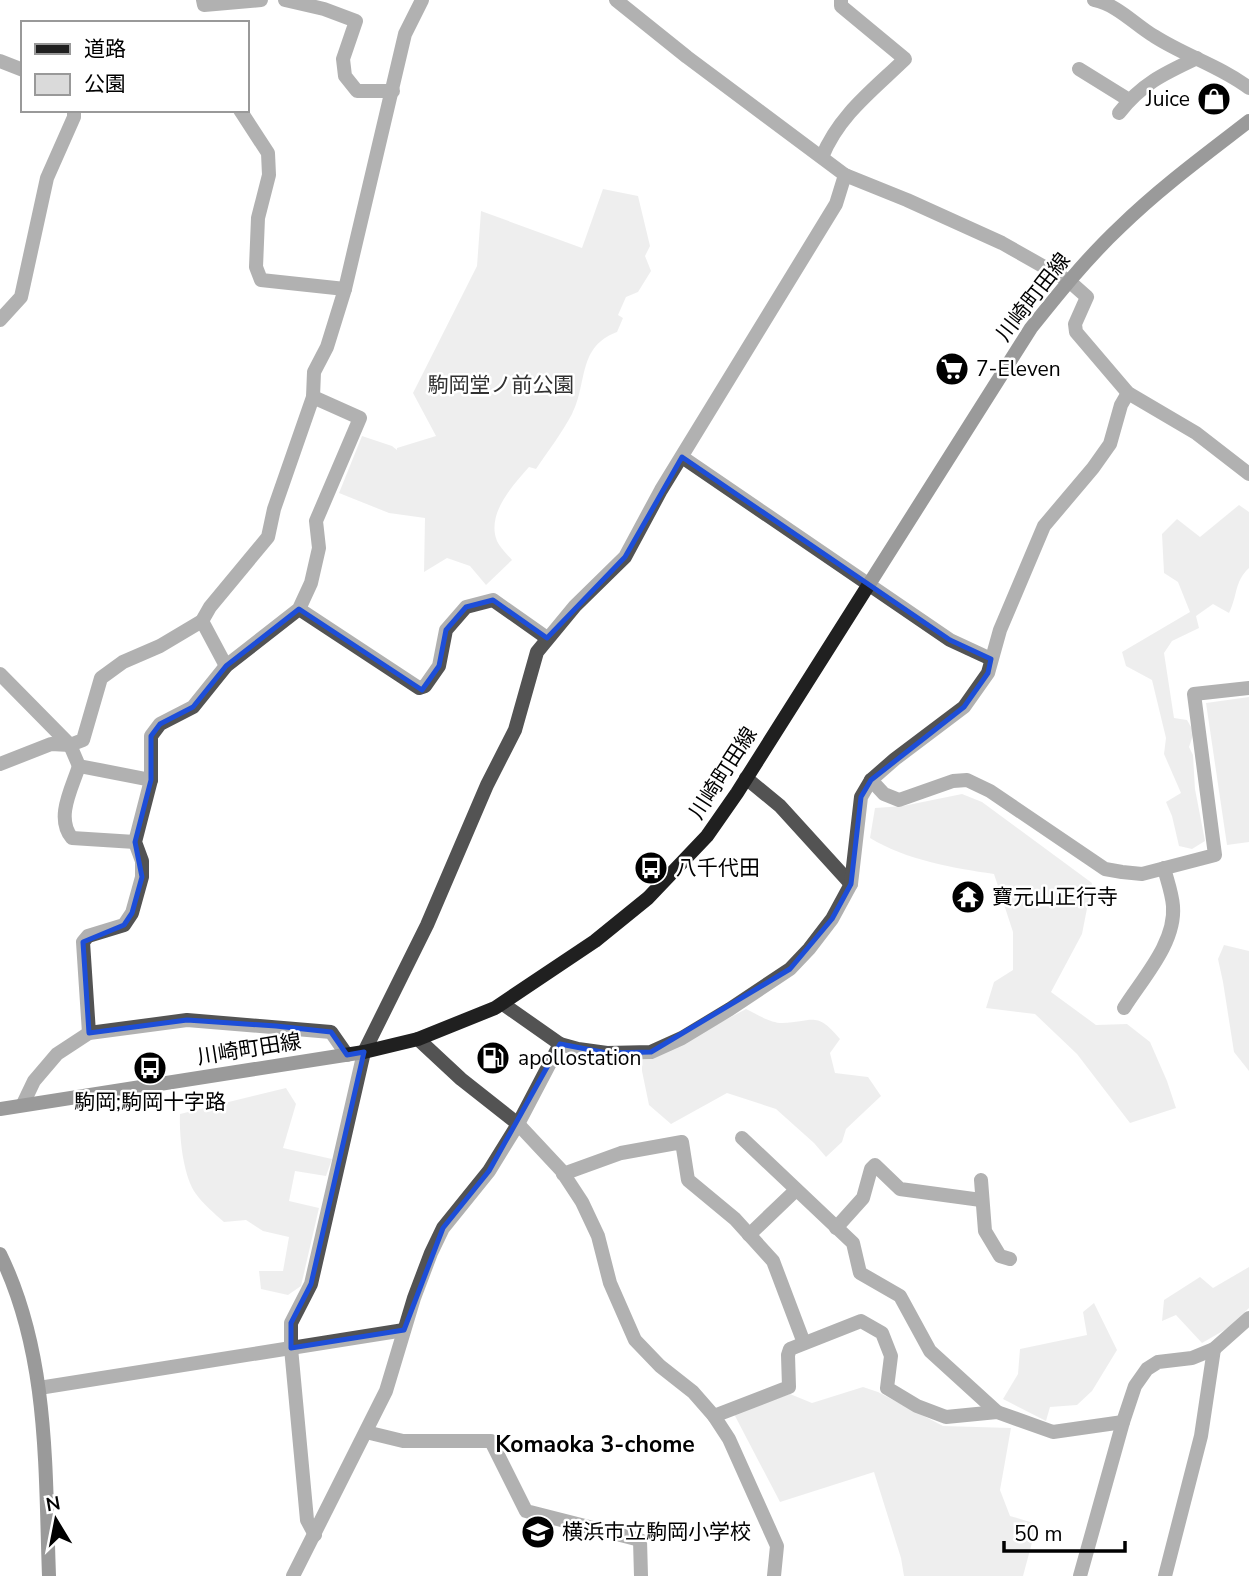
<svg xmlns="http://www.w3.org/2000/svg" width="1249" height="1576" viewBox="0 0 1249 1576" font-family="'Nunito Sans','Noto Sans JP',sans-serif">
  <rect width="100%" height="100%" fill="#fff"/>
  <g fill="#dadada">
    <path d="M603 189 638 196 650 246 645 256 651 271 638 292 626 297 618 315 623 318 617 332C577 347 588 383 572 414 562 433 548 451 536 469L529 467C513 485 488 512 496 538 498 546 507 554 512 560L486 585 470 566 447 558 424 572 425 518 389 513 339 493 362 436 392 446 397 450V448L436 436 413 393 477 266 481 211 582 248Z"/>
    <path d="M1239 505 1249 512V568C1234 582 1238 595 1229 613L1213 604 1196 616 1199 628 1172 641 1164 653 1174 718 1187 720 1194 732 1189 747 1193 755 1195 789 1205 841 1192 849 1179 846 1172 816 1166 802 1181 793 1164 754 1166 738 1152 680 1126 666 1122 652 1190 612 1178 582 1164 573 1162 534 1177 519 1200 537Z"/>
    <path d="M1249 697V842L1227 845 1206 703Z"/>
    <path d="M962 794 982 802 1092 883 1082 934 1051 992 1096 1025 1127 1024 1150 1042 1167 1081 1176 1108 1130 1123 1077 1054 1035 1014 986 1008 994 982 1013 970V932L994 874C953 868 906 860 870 838L875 808 903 806Z"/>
    <path d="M1224 945 1249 951V1071L1234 1052 1223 982 1218 959Z"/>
    <path d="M746 1009C756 1014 771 1023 782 1023 813 1022 816 1010 840 1039L830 1053 835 1073 868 1077 881 1096 846 1129 842 1142 826 1157 814 1143 776 1109 727 1093 671 1124 649 1105 642 1071V1057H655Z"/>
    <path d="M286 1088 296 1104 283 1148 332 1159 326 1176 295 1171 289 1201 319 1208 301 1286 288 1295 261 1289 259 1271H283L289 1237 263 1231 246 1220 224 1222C214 1213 204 1205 196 1194 183 1177 179 1135 180 1114Z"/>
    <path d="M1249 1267V1308L1228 1328 1202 1343 1176 1315 1162 1321 1164 1300 1200 1277 1213 1288Z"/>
    <path d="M1094 1303 1117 1350 1092 1391 1077 1405 1050 1407 1046 1421 1003 1399 1018 1374 1020 1349 1087 1335 1083 1312Z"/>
    <path d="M863 1387 878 1392 943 1426 1011 1428 1000 1490 1010 1516 1037 1524 1023 1576H904L901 1558 874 1472 780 1502 734 1414 790 1394 812 1403Z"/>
  </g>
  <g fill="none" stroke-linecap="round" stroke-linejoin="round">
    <g stroke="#535353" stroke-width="14">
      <path d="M203 0 204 5 261 0"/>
      <path d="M285 0 324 9 356 21 343 59 345 76 357 91H393"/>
      <path d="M616 0 687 57 845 175 907 200 1002 243 1069 281 1087 297 1075 324 1076 332 1128 393 1196 433 1249 474"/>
      <path d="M1094 0C1118 5 1134 24 1154 36 1185 56 1220 66 1249 88"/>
      <path d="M0 61 23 70"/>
      <path d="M1079 69 1129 100"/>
      <path d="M240 110 268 153 269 175 258 218 256 267 261 280 345 289"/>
      <path d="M1119 113C1141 84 1165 73 1197 58"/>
      <path d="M822 157C839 115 873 90 905 59L841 6V0"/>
      <path d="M0 320 21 297 47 178 74 117V110"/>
      <path d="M682 457 950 640 991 659"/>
      <path d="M299 609 419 688 425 686 439 666 446 630 466 607 493 600 547 638"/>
      <path d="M202 621 226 666"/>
      <path d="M0 674 70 745 79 766 151 780"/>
      <path d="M0 764 51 744 70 745 83 740 101 678 123 662 160 646 202 621 210 607 268 537 274 509 313 397 314 372 327 347 345 289 405 34 422 0"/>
      <path d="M79 766C72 788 55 818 72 838L135 842"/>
      <path d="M746 778 780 806 851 884"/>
      <path d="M871 780 884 794 899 800 953 781 967 780 990 791 1105 869 1122 872 1142 874 1215 855 1194 694 1249 688"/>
      <path d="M1124 1008C1142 979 1176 943 1173 906 1172 893 1167 880 1164 868"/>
      <path d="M89 1033 83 942 88 936 124 925 132 913 142 877V861L135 842 151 780V736L160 724 193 707 226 666 299 609 311 583 319 548 316 521 360 418 313 397"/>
      <path d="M418 1039 461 1079 518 1124 561 1170 582 1202 598 1236 610 1283 635 1340 660 1366 693 1392 714 1416 729 1439 777 1546 774 1576"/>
      <path d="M560 1044 578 1049 607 1053 651 1052 682 1038 730 1009 790 969 809 949 832 919 851 884 861 797 871 780 895 759 964 707 988 673 1000 630 1044 526 1093 468 1110 444 1121 405 1128 393"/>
      <path d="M23 1104 34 1081 57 1054 89 1033 187 1020 331 1032 347 1055"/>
      <path d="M742 1138 853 1243 860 1273 900 1296 930 1351 997 1412"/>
      <path d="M563 1174 621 1153 682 1142 688 1180 735 1219 773 1261 804 1343"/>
      <path d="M981 1180 985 1231 1000 1256 1010 1259"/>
      <path d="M836 1228 863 1198 871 1169 875 1165 900 1189 981 1200"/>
      <path d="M749 1235 796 1190"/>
      <path d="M39 1388 404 1330"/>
      <path d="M714 1416 789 1387 788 1355 790 1349 861 1321 882 1333 891 1356 887 1388 917 1406 946 1417 997 1412 1053 1432 1123 1422"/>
      <path d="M366 1432 403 1441H491L526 1511 640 1540 641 1576"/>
      <path d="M315 1535 307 1520 291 1348V1323L311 1284 364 1052 427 925 487 785 515 730 537 652 575 606 625 557 661 490 836 204 845 175"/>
      <path d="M293 1576 386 1391 414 1298 431 1253 443 1228 489 1171 518 1124 560 1044 503 1004"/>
      <path d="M1080 1576 1123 1422 1135 1386 1147 1369 1158 1362 1192 1358 1214 1349 1249 1318"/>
      <path d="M1165 1576 1201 1436 1214 1349"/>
    </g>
    <g stroke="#202020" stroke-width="14">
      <path d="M0 1109 364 1052 418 1039 495 1008 595 941 648 898 707 836 737 793 1031 328C1059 293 1087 258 1120 227 1160 188 1205 155 1249 121"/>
      <path d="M0 1254C49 1354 45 1468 49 1576"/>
    </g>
  </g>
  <path d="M0 0H1249V1576H0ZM682 457 950 640 991 659 988 673 964 707 871 780 861 797 851 884 832 919 790 969 651 1052 607 1053 560 1044 489 1171 443 1228 404 1330 291 1348V1323L311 1284 364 1052 347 1055 331 1032 276 1026 187 1020 89 1033 83 942 124 925 132 913 142 877 135 842 151 780V736L160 724 193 707 226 666 299 609 422 690 439 666 446 630 466 607 493 600 547 638 625 557Z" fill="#fff" fill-opacity=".55" fill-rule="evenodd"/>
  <path fill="none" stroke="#1d4ed8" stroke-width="5" stroke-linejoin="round" d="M682 457 950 640 991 659 988 673 964 707 871 780 861 797 851 884 832 919 790 969 651 1052 607 1053 560 1044 489 1171 443 1228 404 1330 291 1348V1323L311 1284 364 1052 347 1055 331 1032 276 1026 187 1020 89 1033 83 942 124 925 132 913 142 877 135 842 151 780V736L160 724 193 707 226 666 299 609 422 690 439 666 446 630 466 607 493 600 547 638 625 557Z"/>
  <defs>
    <symbol id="shop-disc" viewBox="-11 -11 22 22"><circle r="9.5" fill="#000" stroke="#fff"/><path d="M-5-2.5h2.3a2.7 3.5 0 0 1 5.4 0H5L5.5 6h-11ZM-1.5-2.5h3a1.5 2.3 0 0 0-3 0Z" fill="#fff"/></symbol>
    <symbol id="supermarket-disc" viewBox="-11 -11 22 22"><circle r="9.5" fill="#000" stroke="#fff"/><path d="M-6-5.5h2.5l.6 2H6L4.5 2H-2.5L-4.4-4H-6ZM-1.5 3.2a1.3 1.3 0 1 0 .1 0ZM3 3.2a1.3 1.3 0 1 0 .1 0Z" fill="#fff"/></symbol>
    <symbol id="bus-disc" viewBox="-11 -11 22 22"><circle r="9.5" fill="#000" stroke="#fff"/><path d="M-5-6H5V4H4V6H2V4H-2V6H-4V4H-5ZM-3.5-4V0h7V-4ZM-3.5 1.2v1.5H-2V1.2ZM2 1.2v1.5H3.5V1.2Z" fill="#fff"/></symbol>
    <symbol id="temple-disc" viewBox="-11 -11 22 22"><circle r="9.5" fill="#000" stroke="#fff"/><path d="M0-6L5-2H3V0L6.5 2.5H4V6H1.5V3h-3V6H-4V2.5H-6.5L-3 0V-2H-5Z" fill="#fff"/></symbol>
    <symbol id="fuel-disc" viewBox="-11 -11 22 22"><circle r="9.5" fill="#000" stroke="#fff"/><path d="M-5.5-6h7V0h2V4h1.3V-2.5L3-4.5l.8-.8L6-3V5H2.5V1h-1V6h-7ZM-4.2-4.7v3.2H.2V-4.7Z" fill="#fff"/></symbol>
    <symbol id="school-disc" viewBox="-11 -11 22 22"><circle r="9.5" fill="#000" stroke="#fff"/><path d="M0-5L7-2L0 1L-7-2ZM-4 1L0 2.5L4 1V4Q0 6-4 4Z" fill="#fff"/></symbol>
  </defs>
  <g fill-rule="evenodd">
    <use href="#shop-disc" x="1195" y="80" width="38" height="38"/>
    <use href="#supermarket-disc" x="933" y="350" width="38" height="38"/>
    <use href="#bus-disc" x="632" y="849" width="38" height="38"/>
    <use href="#temple-disc" x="949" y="878" width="38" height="38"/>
    <use href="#fuel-disc" x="474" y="1039" width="38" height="38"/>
    <use href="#bus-disc" x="131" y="1049" width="38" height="38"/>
    <use href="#school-disc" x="519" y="1513" width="38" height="38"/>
  </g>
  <g text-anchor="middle" stroke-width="5" stroke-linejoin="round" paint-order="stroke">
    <g font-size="21" fill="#000" stroke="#fff" text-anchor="start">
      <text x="1190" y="106" text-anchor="end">Juice</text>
      <text x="976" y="376">7-Eleven</text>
      <text x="676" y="875">八千代田</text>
      <text x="992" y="904">寶元山正行寺</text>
      <text x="518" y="1065">apollostation</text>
      <text x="150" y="1109" text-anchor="middle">駒岡;駒岡十字路</text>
      <text x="562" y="1539">横浜市立駒岡小学校</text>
    </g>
    <g font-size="21" fill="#000" stroke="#fff">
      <text transform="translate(1033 297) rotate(-52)" y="7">川崎町田線</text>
      <text transform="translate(723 773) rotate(-57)" y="7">川崎町田線</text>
      <text transform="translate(249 1049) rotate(-9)" y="7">川崎町田線</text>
    </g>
    <g font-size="21" fill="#313131" stroke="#fff">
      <text x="501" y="392">駒岡堂ノ前公園</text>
    </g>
    <g font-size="23" font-weight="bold" fill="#000" stroke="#fff">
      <text x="595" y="1452">Komaoka 3-chome</text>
    </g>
  </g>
  <rect x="21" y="21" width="228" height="91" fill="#ffffff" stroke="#999999" stroke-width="2"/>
  <rect x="35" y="44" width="35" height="10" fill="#202020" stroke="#999999" stroke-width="2"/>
  <text x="84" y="56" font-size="21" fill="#000000">道路</text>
  <rect x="35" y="74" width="35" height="21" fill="#dadada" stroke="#999999" stroke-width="2"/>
  <text x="84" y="91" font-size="21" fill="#000000">公園</text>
  <g transform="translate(56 1520) rotate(350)" stroke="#ffffff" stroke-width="5" paint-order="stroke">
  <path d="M0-5L12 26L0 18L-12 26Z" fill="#000000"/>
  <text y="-10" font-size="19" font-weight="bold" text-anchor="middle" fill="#000000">N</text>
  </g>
  <path d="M1004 1541v10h121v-10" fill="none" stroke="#000000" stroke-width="3.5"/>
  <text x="1014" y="1541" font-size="21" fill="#000000" stroke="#ffffff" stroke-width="5" paint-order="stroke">50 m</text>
</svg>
